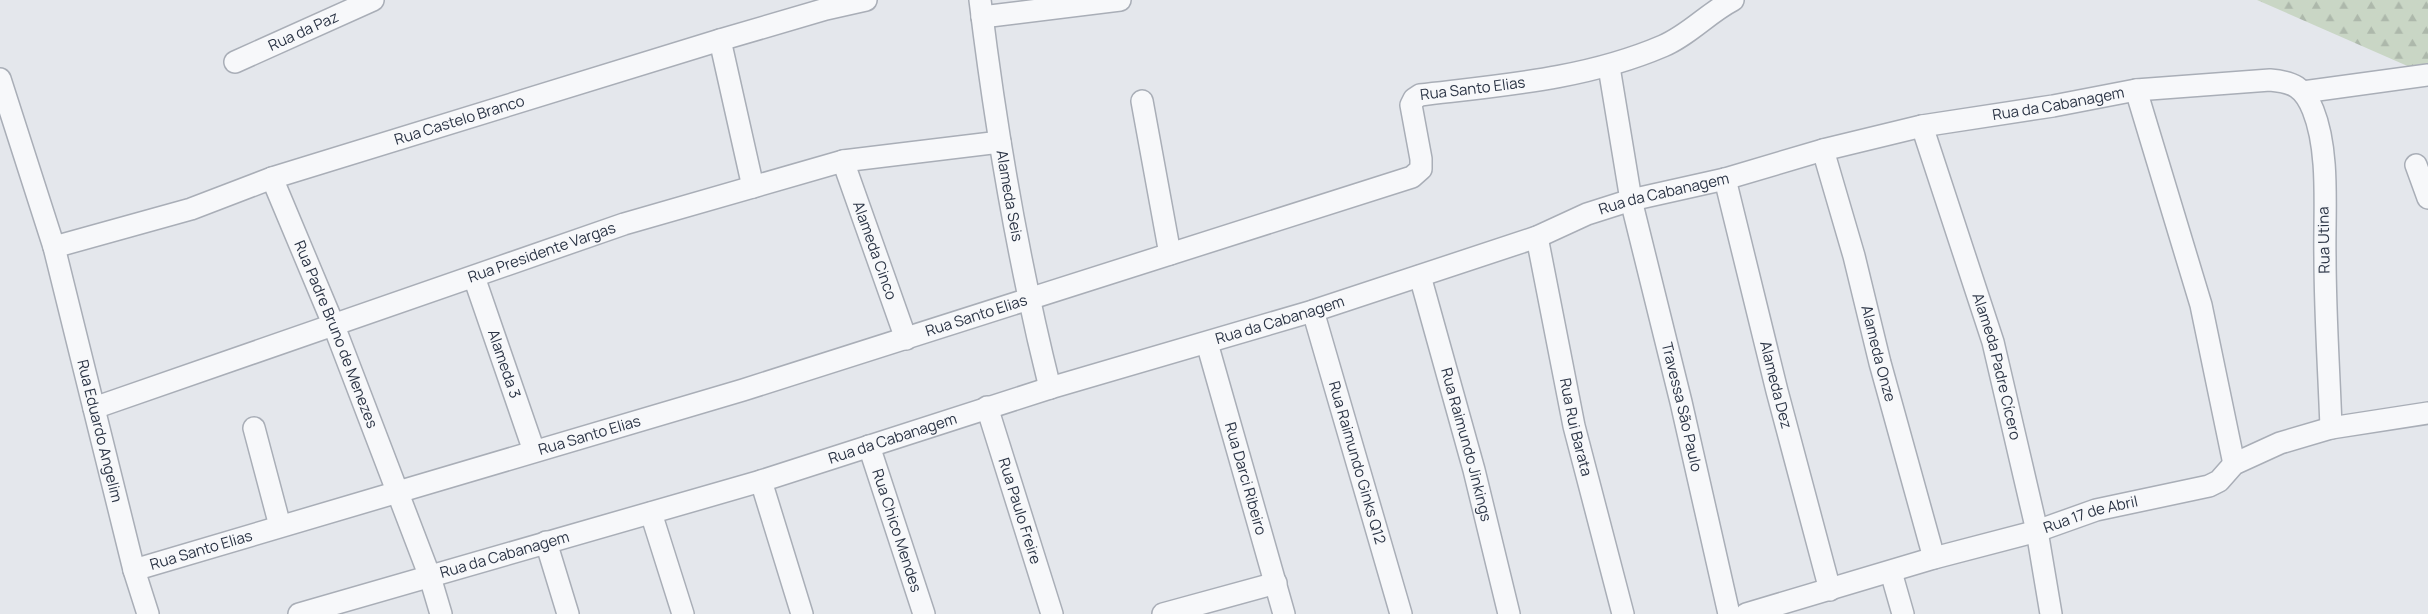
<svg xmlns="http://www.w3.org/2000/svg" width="2428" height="614" viewBox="0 0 2428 614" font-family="Manrope,sans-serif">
  <defs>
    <pattern id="forest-firs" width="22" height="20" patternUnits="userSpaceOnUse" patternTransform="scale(1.25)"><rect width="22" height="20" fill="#c9d6c5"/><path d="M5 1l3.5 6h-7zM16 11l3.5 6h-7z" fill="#adb8ab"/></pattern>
  </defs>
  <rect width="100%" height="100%" fill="#e4e7ec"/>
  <path fill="url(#forest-firs)" d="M2257 0H2428V75Z"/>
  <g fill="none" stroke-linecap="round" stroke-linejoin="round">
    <defs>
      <g id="street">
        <path id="s1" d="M980 0C996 131 1018 260 1050 388"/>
        <path d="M982 17 1120 0"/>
        <path d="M720 40 753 187"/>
        <path id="s2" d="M235 62 373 0"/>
        <path id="s3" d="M1609 67 1631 200 1681 402 1729 614"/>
        <path id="s4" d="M0 79 54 247 134 570 148 614"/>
        <path d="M2136 90 2201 305 2234 464"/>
        <path d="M2303 92 2428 75"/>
        <path d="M1142 101 1170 254"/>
        <path id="s5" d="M1922 126 1993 342 2037 531 2051 614"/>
        <path id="s6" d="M1823 150 1854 256 1880 363 1934 558"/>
        <path id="s7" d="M843 161 906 339"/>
        <path d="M2416 165 2428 198"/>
        <path id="s8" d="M272 178 334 326 430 577 441 614"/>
        <path id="s9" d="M1725 179 1777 391 1830 590"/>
        <path id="s10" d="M1537 237 1574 426 1623 614"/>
        <path id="s11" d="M54 247 191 209 272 178 720 40 826 9 866 0"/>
        <path id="s12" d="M1420 276 1474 470 1509 614"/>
        <path id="s13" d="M474 277 534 451"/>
        <path id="s14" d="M1313 311 1401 614"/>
        <path id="s15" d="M1207 343 1284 614"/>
        <path id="s16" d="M987 407 1052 614"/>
        <path id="s17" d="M94 408 624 224 843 161 1000 142"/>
        <path d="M254 428 280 526"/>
        <path id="s18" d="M869 446 924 614"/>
        <path d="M761 481 802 614"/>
        <path d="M651 513 683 614"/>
        <path d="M546 542 568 614"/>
        <path id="s19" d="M134 570 743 390 1412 177 1421 169V159L1411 105 1414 99 1420 95C1503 85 1586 79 1663 46 1689 35 1708 13 1733 0"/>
        <path d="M1891 572 1903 614"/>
        <path id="s20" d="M299 614 761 481 1050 388 1313 311 1537 237 1587 214 1631 200 1725 179 1823 150 1922 126 2053 106 2136 90 2270 80C2293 82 2304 87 2313 110 2330 152 2324 212 2325 257 2325 314 2329 371 2331 428"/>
        <path d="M1163 614 1276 583"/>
        <path id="s21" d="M1746 614 1934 558 2037 531 2096 510 2209 486 2219 481 2234 464 2280 443 2331 428 2428 413"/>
      </g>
    </defs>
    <use href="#street" stroke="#a9aeb7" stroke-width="24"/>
    <use href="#street" stroke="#f7f8fa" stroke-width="21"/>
  </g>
  <g text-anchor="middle" stroke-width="4" stroke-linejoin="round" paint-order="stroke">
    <g font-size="15" fill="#2b3445" stroke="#f4f6f9">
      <text dy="5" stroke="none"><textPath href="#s2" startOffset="75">Rua da Paz</textPath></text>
      <text dy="5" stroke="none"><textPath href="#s19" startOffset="1481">Rua Santo Elias</textPath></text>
      <text dy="5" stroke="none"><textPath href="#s20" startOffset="1834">Rua da Cabanagem</textPath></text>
      <text dy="5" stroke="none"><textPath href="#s11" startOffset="425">Rua Castelo Branco</textPath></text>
      <text dy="5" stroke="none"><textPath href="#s20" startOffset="1429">Rua da Cabanagem</textPath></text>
      <text dy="5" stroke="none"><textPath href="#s1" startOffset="198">Alameda Seis</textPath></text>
      <text transform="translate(2324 240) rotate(-91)" y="5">Rua Utina</text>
      <text dy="5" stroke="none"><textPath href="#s7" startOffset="95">Alameda Cinco</textPath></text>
      <text dy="5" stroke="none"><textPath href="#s17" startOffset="474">Rua Presidente Vargas</textPath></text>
      <text dy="5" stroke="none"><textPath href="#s19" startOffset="880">Rua Santo Elias</textPath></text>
      <text dy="5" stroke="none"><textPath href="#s20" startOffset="1024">Rua da Cabanagem</textPath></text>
      <text dy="5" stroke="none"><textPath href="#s8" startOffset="169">Rua Padre Bruno de Menezes</textPath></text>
      <text dy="5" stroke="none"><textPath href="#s6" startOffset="211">Alameda Onze</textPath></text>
      <text dy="5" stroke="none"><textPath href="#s13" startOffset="92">Alameda 3</textPath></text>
      <text dy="5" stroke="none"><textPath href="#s5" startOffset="252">Alameda Padre Cícero</textPath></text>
      <text dy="5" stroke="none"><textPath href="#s9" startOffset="212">Alameda Dez</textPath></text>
      <text dy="5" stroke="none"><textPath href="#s3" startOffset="348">Travessa São Paulo</textPath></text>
      <text dy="5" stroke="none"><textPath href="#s10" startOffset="194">Rua Rui Barata</textPath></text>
      <text dy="5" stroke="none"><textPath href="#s4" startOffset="366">Rua Eduardo Angelim</textPath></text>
      <text dy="5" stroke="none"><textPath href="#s19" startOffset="475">Rua Santo Elias</textPath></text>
      <text dy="5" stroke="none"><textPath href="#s20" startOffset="619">Rua da Cabanagem</textPath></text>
      <text dy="5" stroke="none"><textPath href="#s12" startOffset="175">Rua Raimundo Jinkings</textPath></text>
      <text dy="5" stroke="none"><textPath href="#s14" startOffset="158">Rua Raimundo Ginks Q12</textPath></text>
      <text dy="5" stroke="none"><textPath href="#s15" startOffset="141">Rua Darci Ribeiro</textPath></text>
      <text dy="5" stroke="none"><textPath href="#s16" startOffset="109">Rua Paulo Freire</textPath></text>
      <text dy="5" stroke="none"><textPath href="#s21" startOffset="359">Rua 17 de Abril</textPath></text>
      <text dy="5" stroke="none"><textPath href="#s18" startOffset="89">Rua Chico Mendes</textPath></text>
      <text dy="5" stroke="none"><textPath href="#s19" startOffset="70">Rua Santo Elias</textPath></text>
      <text dy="5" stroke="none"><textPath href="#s20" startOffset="214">Rua da Cabanagem</textPath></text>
    </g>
  </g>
</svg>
